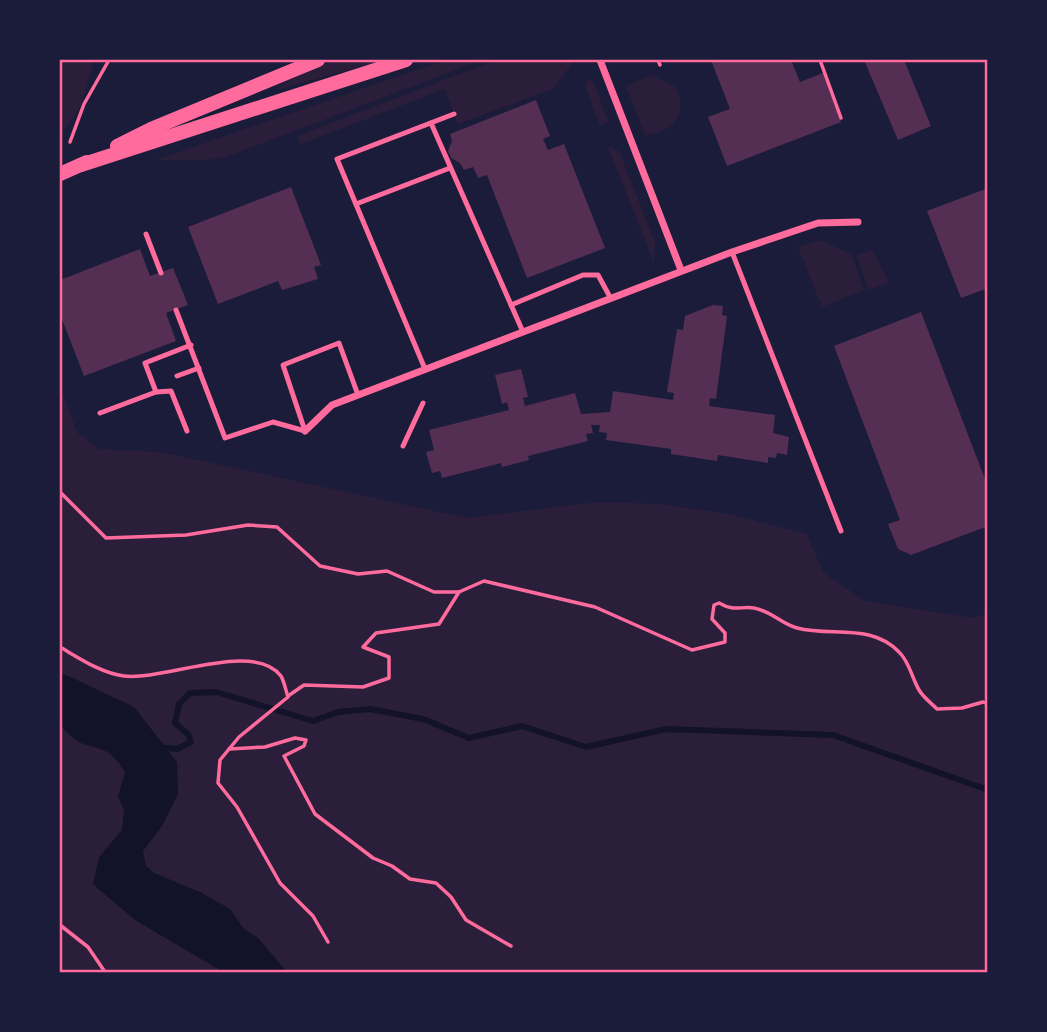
<svg xmlns="http://www.w3.org/2000/svg" width="1047" height="1032" viewBox="0 0 1047 1032" font-family="'PT Sans',sans-serif">
  <rect width="100%" height="100%" fill="#1b1b3a"/>
  <g fill="#2a1e3b">
    <path d="M60 60H94C87 87 82 114 60 133Z"/>
    <path d="M333 60H384L280 89 278 86Z"/>
    <path d="M446 60H482L228 156 209 160H155Z"/>
    <path d="M496 60H570L572 64 553 89 458 124 445 89 301 144 297 136Z"/>
    <path d="M651 75 674 86C691 111 672 134 645 135L626 86Z"/>
    <path d="M588 80 593 81 608 120 604 125 600 126 585 85Z"/>
    <path d="M608 147 619 151 655 242 654 263Z"/>
    <path d="M821 240 851 254 864 290 822 307 798 247Z"/>
    <path d="M873 250 889 283 868 290 856 255Z"/>
    <path d="M60 386 77 432 99 449 161 452 467 518 597 502 662 504 729 514 807 534 823 572 865 601 974 618 987 613V972H60Z"/>
  </g>
  <path fill="#12122b" d="M60 672 134 707 177 762 178 794 162 826 143 851 146 866 154 873 200 892 230 909 244 929 258 938 287 972H223L135 920 93 884 99 857 122 830 124 810 118 796 125 773C112 749 105 751 81 743 73 740 66 731 60 725Z"/>
  <g fill="none" stroke-linecap="round" stroke-linejoin="round">
    <path stroke="#12122b" stroke-width="6" d="M158 747 177 749 191 742 188 734 175 723 179 704 190 693 216 692 313 721 338 712 370 709 423 719 469 738 522 726 586 747 666 729 833 735 988 790"/>
  </g>
  <g fill="#542f53">
    <path d="M711 60H791L800 82 823 73 841 122 727 166 708 117 730 109Z"/>
    <path d="M864 60H904L931 126 898 140Z"/>
    <path d="M536 100 550 136 543 139 548 150 564 144 605 248 527 278 487 175 478 178 473 167 464 170 460 163 451 158 448 151 452 141 450 134Z"/>
    <path d="M291 187 321 265 314 267 318 279 282 290 278 281 218 304 188 227Z"/>
    <path d="M988 188V288L961 298 927 211Z"/>
    <path d="M140 249 150 276 173 268 188 305 166 313 176 341 84 376 60 314V280Z"/>
    <path d="M713 305 723 306 722 315 727 316 716 399 710 398 709 406 775 415 773 433 789 437 787 455 777 453 776 458 768 457V463L718 455 717 461 671 454V449L606 440 607 433 599 432 600 425H591L593 433 586 434 588 441 528 456 529 460 502 467 501 463 442 478 440 471 432 473 426 452 434 450 429 430 509 410 507 402 502 404 495 375 521 369 528 397 523 398 525 406 575 393 581 414 610 412 613 391 673 400 674 393 667 392 677 329 683 330 685 316Z"/>
    <path d="M921 312 988 487V526L911 555 898 549 888 524 900 520 834 346Z"/>
  </g>
  <g fill="none" stroke-linecap="round" stroke-linejoin="round">
    <g stroke="#ff6b9d" stroke-width="3.5">
      <path d="M658 60 660 65"/>
      <path d="M820 60 841 118"/>
      <path d="M70 142 84 104 109 60"/>
      <path d="M60 492 106 538 186 535 248 525 277 527 320 566 358 574 387 571 434 592H459L484 581 595 607 692 650 725 642V633L712 619 714 605 719 603C735 612 739 606 754 608 771 611 782 624 797 628 832 637 871 623 899 652 909 661 912 678 919 690 923 697 931 703 937 709L962 708 983 702 988 704"/>
      <path d="M60 647C79 658 101 673 124 676 164 681 254 640 281 676 284 681 286 691 288 697L239 737 220 760 218 783 237 807 280 883 313 916 328 942"/>
      <path d="M288 696 304 685 363 687 389 678V657L363 647 376 633 439 624 459 592"/>
      <path d="M229 749 265 747 295 738 306 740 304 746 284 756 315 814 373 858 392 866 410 879 436 883 451 897 466 920 511 946"/>
      <path d="M60 925 88 947 105 972"/>
    </g>
    <g stroke="#ff6b9d" stroke-width="5">
      <path d="M431 123 523 332"/>
      <path d="M356 204 450 168"/>
      <path d="M146 234 161 273"/>
      <path d="M732 252 841 531"/>
      <path d="M511 305 583 275H598L610 297"/>
      <path d="M176 310 225 438 273 422 305 431"/>
      <path d="M425 369 337 159 454 114"/>
      <path d="M177 376 199 368"/>
      <path d="M156 392 171 391 187 431"/>
      <path d="M100 413 156 392 145 363 191 345"/>
      <path d="M305 431 283 365 339 343 358 395"/>
      <path d="M403 446 423 403"/>
    </g>
    <g stroke="#ff6b9d" stroke-width="7">
      <path d="M600 60 681 270"/>
      <path d="M305 431 332 405 732 252 818 223 858 222"/>
    </g>
    <g stroke="#ff6b9d" stroke-width="14">
      <path d="M117 146 151 129 318 60"/>
      <path d="M81 165 406 60"/>
      <path d="M60 174 87 162"/>
    </g>
  </g>
  <rect width="1047" height="1032" fill="none" stroke="#1b1b3a" stroke-width="122"/>
  <rect x="61" y="61" width="925" height="910" fill="none" stroke="#ff6b9d" stroke-width="2.5"/>
</svg>
